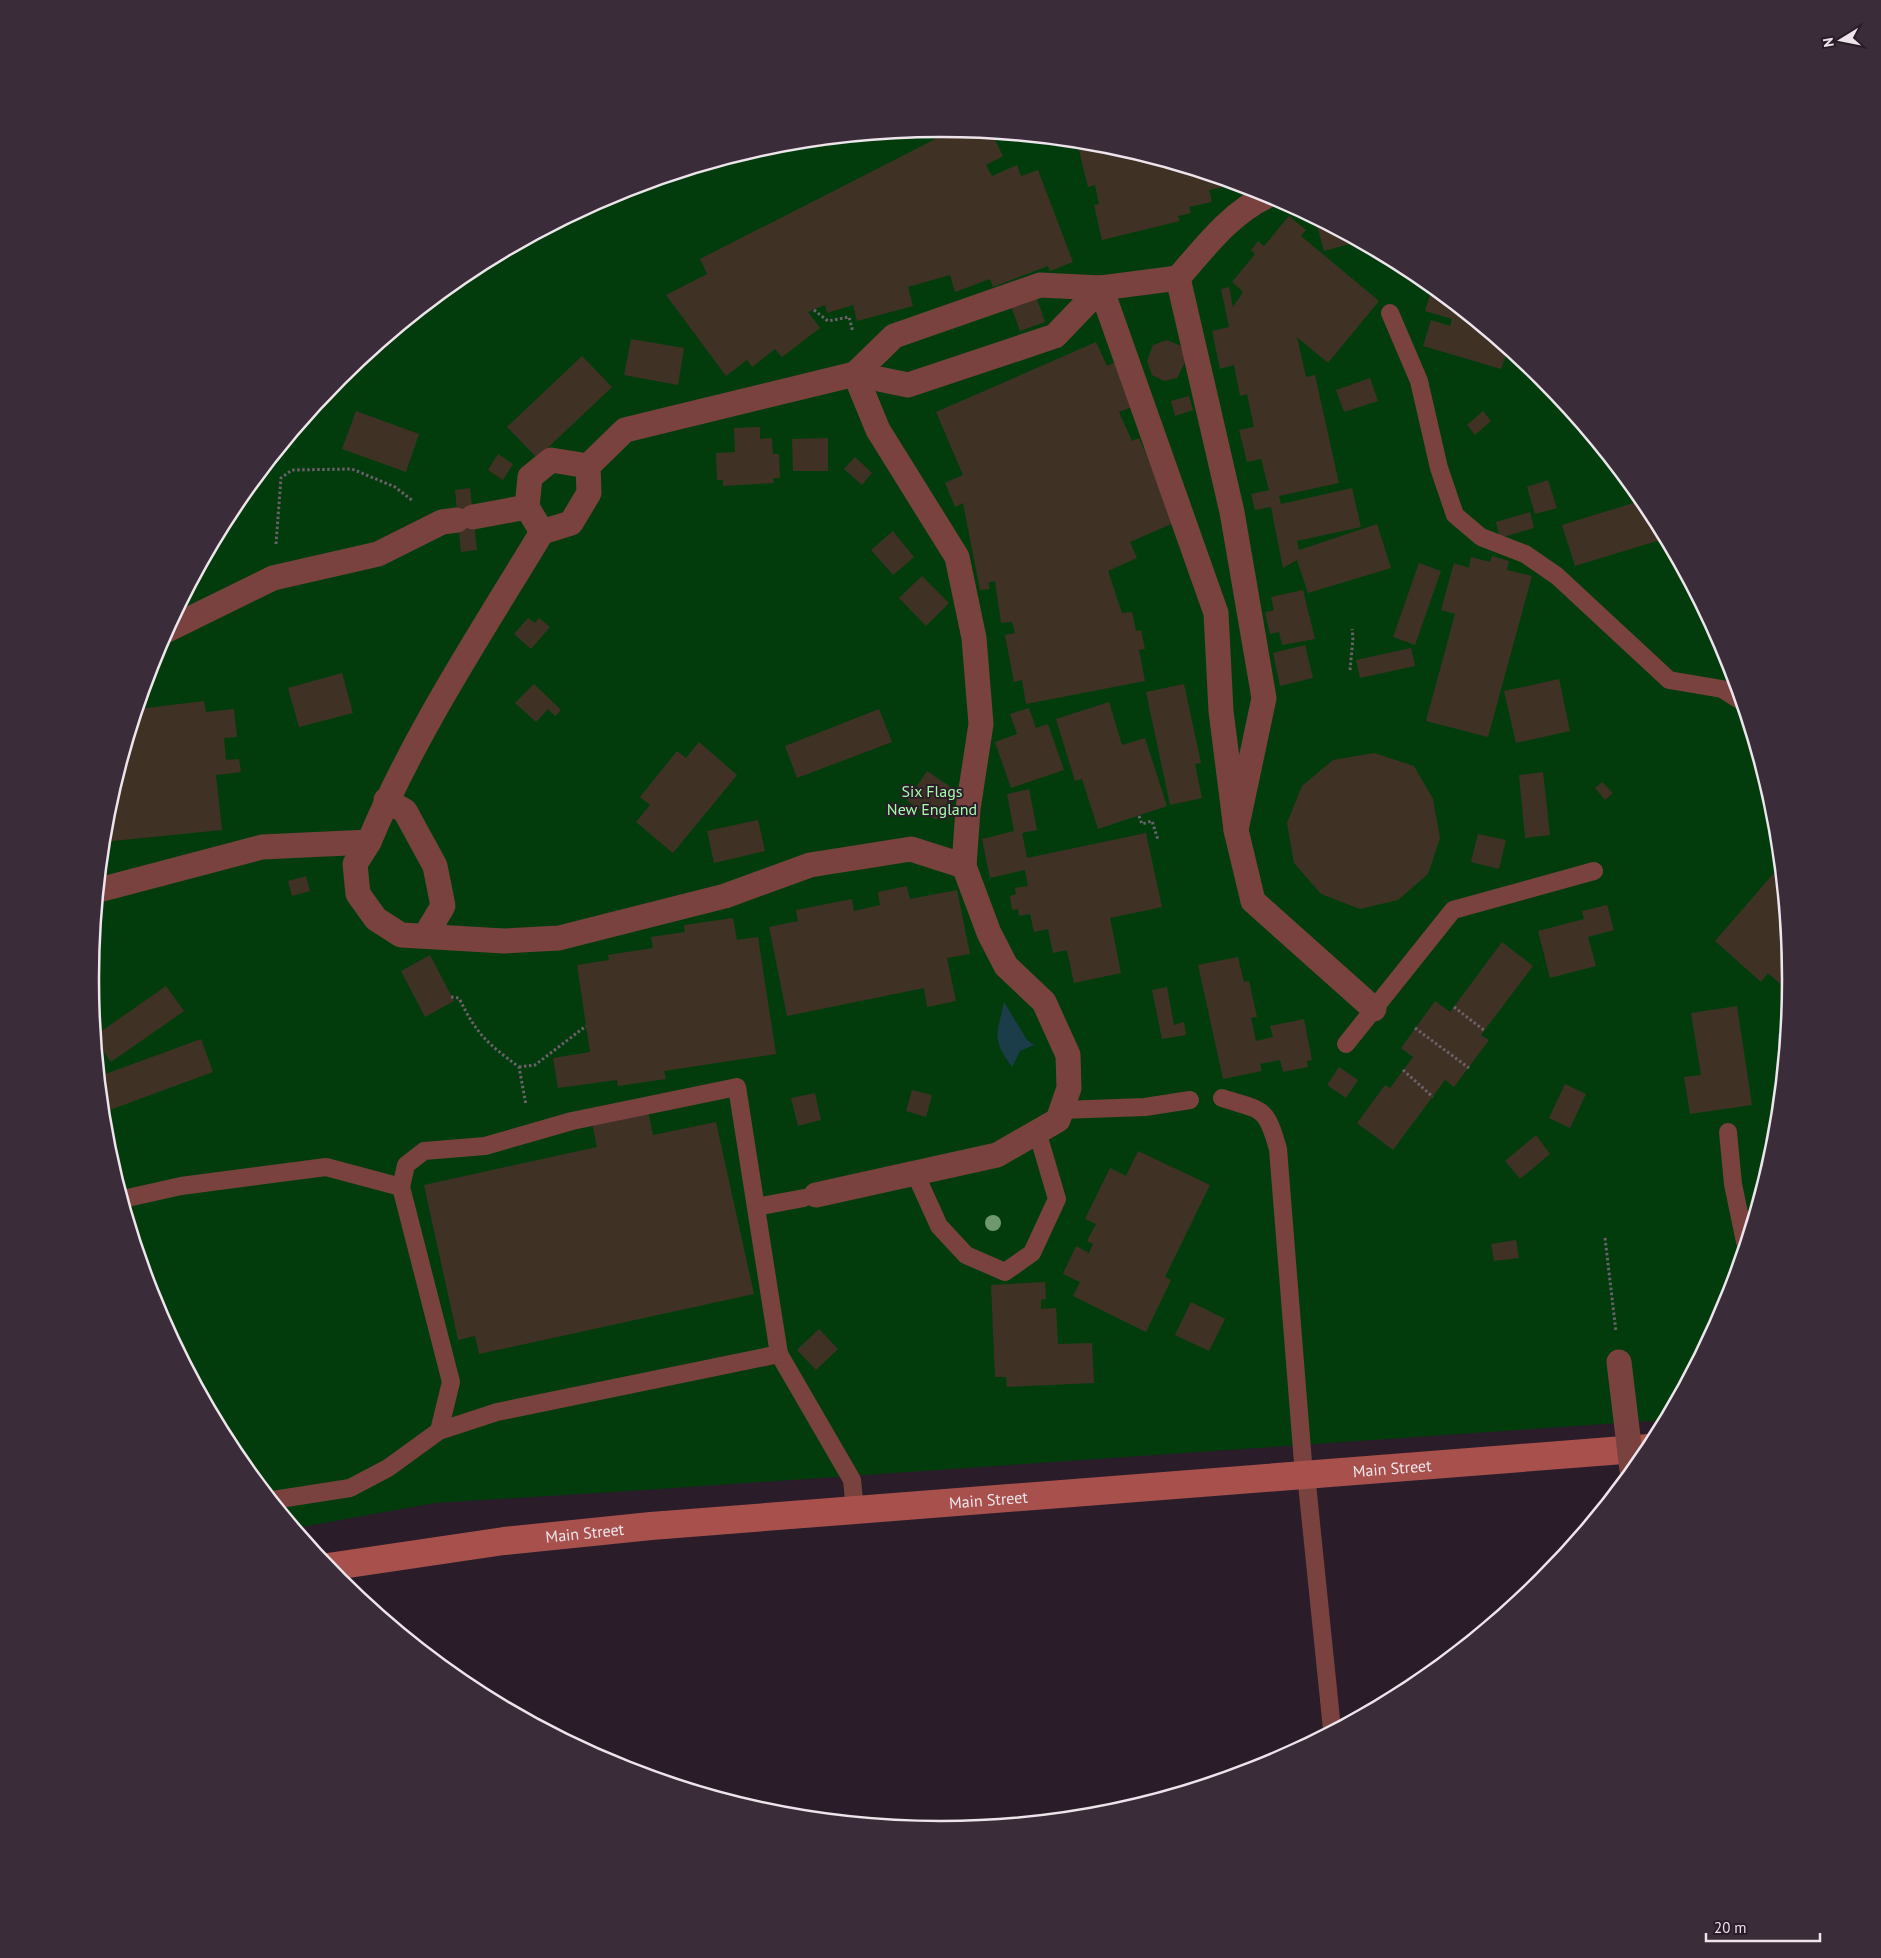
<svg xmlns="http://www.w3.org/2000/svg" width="1881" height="1958" viewBox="0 0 1881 1958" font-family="'PT Sans',sans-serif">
  <rect width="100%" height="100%" fill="#2a1d29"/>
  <path fill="#023c0d" d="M941 129 1107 145 1266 193 1413 272 1542 378 1648 507 1726 654 1775 813 1791 979 1775 1145 1726 1305 1664 1420 645 1490 435 1503 296 1528 233 1451 155 1304 106 1145 90 979 106 813 155 653 233 506 339 377 468 272 615 193 775 145Z"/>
  <path fill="#1b3d49" d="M1004 1002 1027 1040 1034 1045 1020 1051 1012 1067C991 1039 997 1034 1004 1002Z"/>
  <g fill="#3f3225">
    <path d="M953 130 992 134 1003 156 986 165 992 176 1017 165 1021 176 1038 170 1073 262 1050 271 1048 266 993 287 990 279 955 292 950 275 908 287 913 306 857 321 853 305 827 313 825 305 808 312 820 328 782 357 775 349 752 367 747 360 726 376 666 295 707 274 700 259Z"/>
    <path d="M1077 142 1107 145 1236 184 1209 190 1212 202 1189 207 1191 213 1178 216 1180 221 1102 240 1094 205 1099 204 1095 185 1088 187Z"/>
    <path d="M1289 216 1306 230 1301 236 1379 301 1328 363 1297 337 1306 377 1315 375 1339 483 1279 496 1281 504 1352 488 1361 527 1297 541 1299 550 1377 524 1391 568 1308 593 1297 560 1283 568 1271 507 1255 510 1251 494 1269 490 1261 459 1247 462 1239 430 1254 427 1247 394 1240 396 1234 365 1220 369 1212 331 1229 327 1221 289 1229 287 1233 307 1243 292 1232 282 1255 254 1251 250 1258 241 1264 246Z"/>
    <path d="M1315 219 1357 242 1324 251Z"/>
    <path d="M1432 288 1508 350 1501 369 1423 346 1431 320 1450 326 1452 319 1425 311Z"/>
    <path d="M1036 296 1045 322 1020 331 1011 306Z"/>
    <path d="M631 339 684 348 678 385 624 375Z"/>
    <path d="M1167 340 1181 346 1186 360 1177 378 1164 381 1152 375 1147 361 1153 345Z"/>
    <path d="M1096 342 1107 366 1117 361 1137 405 1119 412 1132 441 1139 438 1176 522 1130 542 1137 558 1108 571 1122 613 1132 612 1136 631 1141 630 1145 649 1139 650 1145 681 1026 704 1022 680 1014 682 1005 635 1015 633 1012 622 1001 623 995 581 988 583 990 589 980 590 963 503 955 507 945 483 963 475 936 412Z"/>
    <path d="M582 356 612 387 537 458 507 427Z"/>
    <path d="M1370 378 1378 401 1344 412 1336 390Z"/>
    <path d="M1189 396 1193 410 1175 416 1171 401Z"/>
    <path d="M356 411 419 434 406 472 342 449Z"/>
    <path d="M1483 411 1491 421 1475 435 1467 425Z"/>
    <path d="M760 427V439L772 438 773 454H779L780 478H773L774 483 723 486V480H717L716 453 735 452 734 428Z"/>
    <path d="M828 438V471H793L792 439Z"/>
    <path d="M498 454 513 464 503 480 488 470Z"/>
    <path d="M855 457 872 473 862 485 844 469Z"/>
    <path d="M1548 480 1557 508 1535 514 1527 487Z"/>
    <path d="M470 488 477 550 461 552 455 490Z"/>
    <path d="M1643 500 1652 514 1660 540 1575 566 1562 525Z"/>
    <path d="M1530 512 1534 528 1500 538 1496 522Z"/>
    <path d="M893 531 914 557 893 575 871 550Z"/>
    <path d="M1492 556 1509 561 1507 570 1532 576 1488 737 1426 721 1455 614 1441 610 1454 563 1469 568 1471 557 1490 562Z"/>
    <path d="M1419 563 1441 571 1415 645 1393 637Z"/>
    <path d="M922 576 949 603 926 626 899 598Z"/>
    <path d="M1303 590 1315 639 1282 645 1279 632 1270 634 1265 612 1274 610 1271 597Z"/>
    <path d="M528 618 535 623 539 618 550 627 531 649 514 634Z"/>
    <path d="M1305 645 1313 678 1280 686 1273 653Z"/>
    <path d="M1411 648 1415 666 1360 678 1356 660Z"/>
    <path d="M342 673 353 713 299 727 288 688Z"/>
    <path d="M1559 679 1570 731 1516 743 1504 691Z"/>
    <path d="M534 684 561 710 555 716 548 709 536 722 515 703Z"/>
    <path d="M1184 684 1201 763 1195 764 1202 798 1170 805 1146 692Z"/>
    <path d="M204 701 206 712 234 709 237 737 224 738 226 760 239 759 241 772 216 775 222 830 103 842 106 813 138 709Z"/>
    <path d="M1109 702 1122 745 1145 738 1167 806 1098 829 1082 779 1075 781 1056 719Z"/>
    <path d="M1029 708 1036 728 1048 724 1064 770 1011 788 995 742 1017 734 1010 714Z"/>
    <path d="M879 709 892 742 797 778 785 746Z"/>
    <path d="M699 742 737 775 673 853 636 822 650 805 640 797 677 751 686 758Z"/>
    <path d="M1374 753 1414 766 1433 799 1440 838 1428 874 1398 900 1360 909 1321 894 1294 863 1287 823 1302 786 1333 760Z"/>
    <path d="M927 771 955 790 936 820 907 801Z"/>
    <path d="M1543 772 1550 835 1525 838 1519 775Z"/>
    <path d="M1602 782 1613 793 1605 800 1595 788Z"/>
    <path d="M1029 789 1037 830 1022 833 1027 858 1146 833 1162 907 1110 918 1121 973 1074 983 1067 950 1053 953 1048 929 1034 932 1030 914 1019 916 1018 909 1012 910 1010 896 1016 894 1015 888 1028 886 1025 870 990 878 982 839 1014 831 1007 794Z"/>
    <path d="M758 820 765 851 714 863 707 831Z"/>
    <path d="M1478 834 1506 840 1499 869 1471 862Z"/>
    <path d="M1780 866 1791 979 1786 989 1768 973 1761 982 1715 941Z"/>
    <path d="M306 876 310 891 292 896 288 881Z"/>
    <path d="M907 886 910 899 957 890 970 954 947 958 956 1001 927 1007 924 988 787 1016 769 927 798 921 796 910 852 899 854 911 880 905 878 892Z"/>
    <path d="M1607 905 1614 930 1588 937 1596 966 1550 978 1538 931 1584 919 1582 911Z"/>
    <path d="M733 918 737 940 758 937 776 1054 664 1071 666 1079 618 1086 617 1080 558 1088 553 1058 590 1052 577 965 609 960 608 955 653 948 651 937 685 932 684 925Z"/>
    <path d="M1502 942 1533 966 1481 1035 1489 1040 1454 1087 1445 1080 1393 1150 1357 1123 1385 1085 1390 1088 1413 1057 1401 1048 1435 1001 1450 1012Z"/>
    <path d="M430 955 454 1001 425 1017 401 971Z"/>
    <path d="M1238 957 1244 982 1249 981 1257 1017 1251 1018 1256 1041 1273 1037 1270 1026 1304 1019 1312 1060 1307 1061 1308 1067 1283 1072 1280 1060 1260 1064 1262 1071 1223 1079 1198 965Z"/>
    <path d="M166 986 184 1011 111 1062 96 1040V1035Z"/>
    <path d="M1167 987 1174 1025 1184 1022 1186 1035 1162 1039 1152 990Z"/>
    <path d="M1737 1006 1752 1105 1690 1114 1684 1077 1701 1075 1691 1013Z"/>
    <path d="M201 1039 213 1072 107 1111 101 1095 100 1076Z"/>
    <path d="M1339 1067 1358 1080 1346 1098 1327 1085Z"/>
    <path d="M1565 1084 1586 1094 1570 1128 1549 1118Z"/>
    <path d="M912 1090 932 1095 926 1117 906 1111Z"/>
    <path d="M815 1093 821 1120 798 1126 791 1098Z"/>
    <path d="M648 1111 653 1135 716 1122 754 1294 479 1354 475 1336 458 1340 424 1185 597 1147 592 1123Z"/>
    <path d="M1536 1135 1550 1154 1520 1179 1505 1161Z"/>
    <path d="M1138 1151 1210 1185 1165 1277 1171 1280 1146 1332 1073 1296 1080 1282 1063 1274 1076 1246 1089 1253 1093 1244 1087 1241 1096 1224 1085 1219 1110 1168 1126 1176Z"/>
    <path d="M1516 1240 1519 1258 1494 1261 1491 1244Z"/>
    <path d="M1045 1282 1046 1299 1041 1300V1309L1056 1308 1058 1344 1092 1343 1094 1383 1007 1387 1006 1377H995L991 1285Z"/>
    <path d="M1191 1302 1225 1319 1209 1351 1175 1335Z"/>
    <path d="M819 1329 838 1349 816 1370 797 1350Z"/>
  </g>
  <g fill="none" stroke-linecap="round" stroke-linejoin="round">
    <g stroke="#6c606b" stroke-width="3" stroke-dasharray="2.5 2.5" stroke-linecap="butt">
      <path d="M814 310 828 321 849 317 853 332"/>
      <path d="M276 544 281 478 292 470 352 469 395 487 413 501"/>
      <path d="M1350 670 1353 638 1352 629"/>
      <path d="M1139 816 1142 824 1152 821 1158 840"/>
      <path d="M451 997 459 998C477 1035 487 1043 519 1067L526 1105"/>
      <path d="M1454 1007 1485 1031"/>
      <path d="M1415 1028 1469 1068"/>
      <path d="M519 1067 535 1065 586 1026"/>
      <path d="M1403 1070 1433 1097"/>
      <path d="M1605 1238 1616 1332"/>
    </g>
    <g stroke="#79423e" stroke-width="18">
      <path d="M1390 313 1419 381 1439 468 1455 515 1481 537 1525 554 1557 576 1669 680 1722 689 1741 701"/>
      <path d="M1346 1044 1453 910 1594 871"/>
      <path d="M1222 1098C1263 1111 1266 1106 1278 1149L1304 1475"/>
      <path d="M1061 1110 1145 1107 1190 1100"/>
      <path d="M1728 1132 1733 1184 1745 1242"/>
      <path d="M915 1173 939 1226 966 1255 1005 1272 1032 1253 1057 1199 1037 1131"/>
      <path d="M123 1199 181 1186 326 1167 401 1187"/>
      <path d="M756 1207 804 1198"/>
      <path d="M779 1354 852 1480 855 1510"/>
      <path d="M1306 1474 1332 1729"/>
      <path d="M273 1500 350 1488 388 1468 439 1431 497 1412 779 1354 737 1087 572 1121 485 1146 424 1151 406 1165 401 1187 451 1382 439 1431"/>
    </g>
    <g stroke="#79423e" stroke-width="25">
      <path d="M1269 195C1231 212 1205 247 1178 278L1232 512 1264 698 1236 830 1253 901 1374 1009"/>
      <path d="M473 517 527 507"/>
      <path d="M542 532 527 507 530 477 551 460 588 466"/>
      <path d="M167 630 273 578 378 554 442 522 457 520"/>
      <path d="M386 800 405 811 435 866 443 906 425 936"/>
      <path d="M369 842 355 864 358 894 376 919 401 935 504 941 559 938 725 896 810 865 911 849 964 866 989 933 1006 966 1044 1002 1068 1055 1069 1088 1058 1120 997 1155 816 1195"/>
      <path d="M964 866 968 809 981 724 974 638 957 557 878 430 855 374 894 336 1040 285 1101 288 1216 613 1221 711 1236 830"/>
      <path d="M99 890 262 847 369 842C414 734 481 633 542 532L571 523 589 493 588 466 625 430 855 374 908 385 1055 336 1101 288 1178 278"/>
    </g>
    <path stroke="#a8514c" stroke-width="28" id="s1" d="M328 1567 504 1541 651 1526 1649 1448"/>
    <path stroke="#79423e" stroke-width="25" d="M1619 1362 1632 1470"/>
  </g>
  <circle fill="#6e986f" cx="993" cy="1223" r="8"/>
  <g text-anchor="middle" stroke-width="4" stroke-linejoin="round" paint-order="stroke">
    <g font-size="16" fill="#a5fda9" stroke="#2a1d29">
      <text x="932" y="797">Six Flags<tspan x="932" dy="18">New England</tspan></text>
    </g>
    <g font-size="16" fill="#ede4ec" stroke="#2a1d29">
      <text dy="6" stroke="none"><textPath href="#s1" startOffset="1069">Main Street</textPath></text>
      <text dy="6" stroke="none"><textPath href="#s1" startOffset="664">Main Street</textPath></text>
      <text dy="6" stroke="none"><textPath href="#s1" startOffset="259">Main Street</textPath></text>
    </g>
  </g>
  <path d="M0 0H1881V1958H0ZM940 137H941A841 841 0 0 1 1782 978V980A841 841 0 0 1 941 1821H940A841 841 0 0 1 99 980V978A841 841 0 0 1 940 137Z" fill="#3a2d39" fill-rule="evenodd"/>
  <path fill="none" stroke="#ede4ec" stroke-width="2.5" d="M940 137H941A841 841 0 0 1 1782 978V980A841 841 0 0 1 941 1821H940A841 841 0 0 1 99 980V978A841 841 0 0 1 940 137Z"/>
  <g transform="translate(1841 40) rotate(260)" stroke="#2a1d29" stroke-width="4" paint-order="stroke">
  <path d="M0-4L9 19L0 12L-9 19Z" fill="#ede4ec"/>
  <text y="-8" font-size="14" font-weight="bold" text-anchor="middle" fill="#ede4ec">N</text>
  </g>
  <path d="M1706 1933v8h114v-8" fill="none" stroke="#ede4ec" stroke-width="2.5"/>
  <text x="1714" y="1933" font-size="15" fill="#ede4ec" stroke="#2a1d29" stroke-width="4" paint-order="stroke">20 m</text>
</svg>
